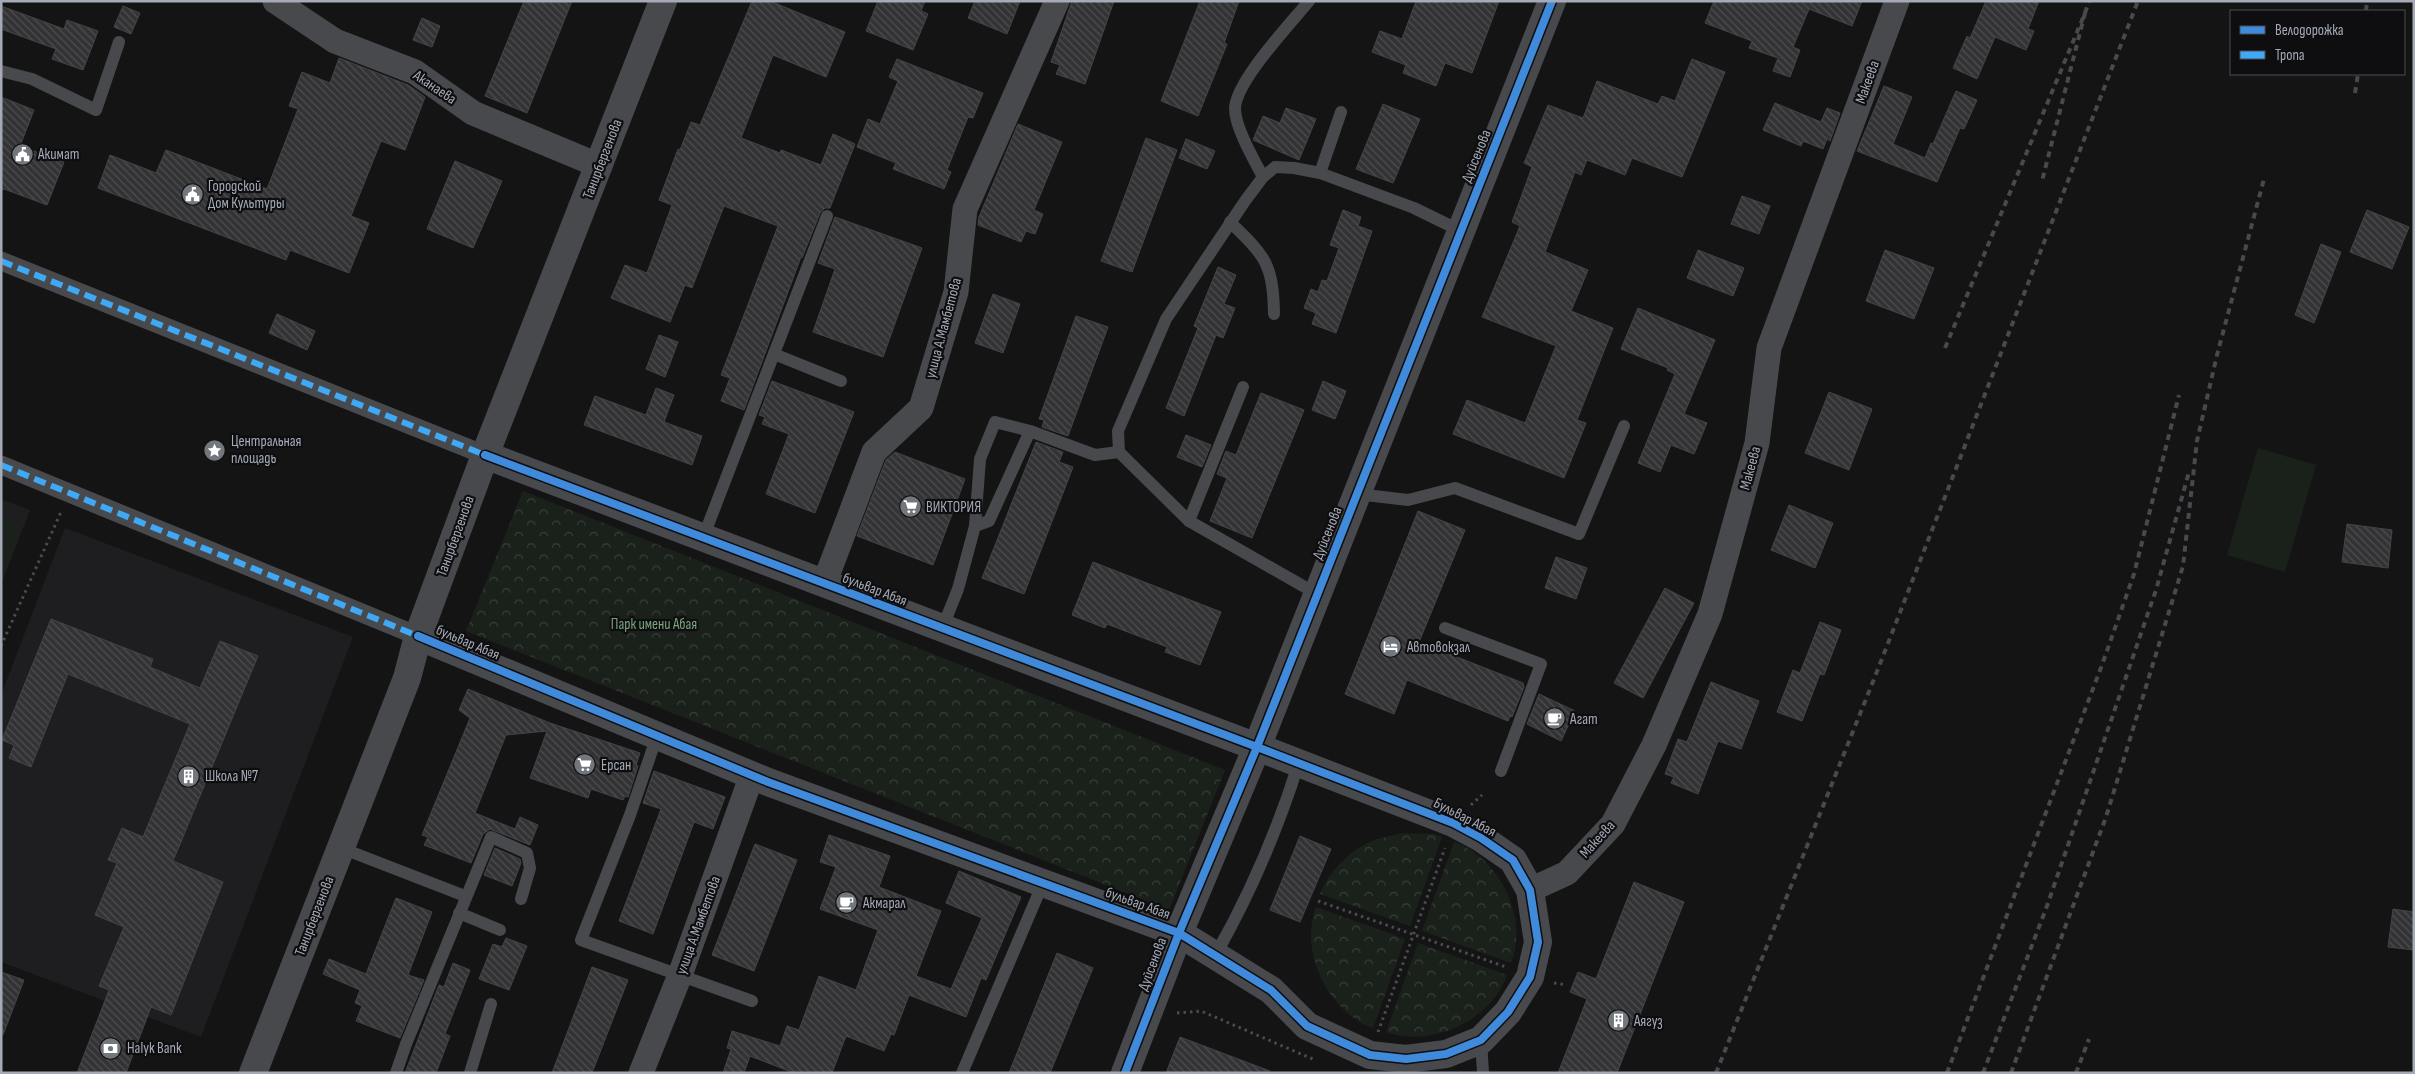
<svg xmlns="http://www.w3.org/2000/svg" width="2415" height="1074" viewBox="0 0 2415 1074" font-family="'Sofia Sans Condensed',sans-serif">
  <defs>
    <pattern id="park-crowns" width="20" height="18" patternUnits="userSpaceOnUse" patternTransform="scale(1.25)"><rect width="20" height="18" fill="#1a211b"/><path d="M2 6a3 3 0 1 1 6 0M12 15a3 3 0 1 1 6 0" fill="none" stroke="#383f3a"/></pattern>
    <pattern id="building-back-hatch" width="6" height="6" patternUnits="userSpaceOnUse" patternTransform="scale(1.25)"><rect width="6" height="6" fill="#333335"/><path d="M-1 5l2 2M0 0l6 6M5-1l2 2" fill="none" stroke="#4e4e50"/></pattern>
  </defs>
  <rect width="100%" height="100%" fill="#141414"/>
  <g fill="#1e1e20">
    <path d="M1 499 30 510 1 585Z"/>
    <path d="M65 528 353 637 201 1037 1 962V695Z"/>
  </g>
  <g fill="url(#park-crowns)">
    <path d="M523 491 1225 770 1169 910 466 631Z"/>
    <path d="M1401 833 1433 834 1442 837 1410 926 1320 894C1328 873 1349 851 1370 842 1380 838 1391 836 1401 833Z"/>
    <path d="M1454 842C1499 857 1529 918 1511 963L1422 931Z"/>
    <path d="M1316 907 1405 939 1373 1028C1328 1012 1299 952 1316 907Z"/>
    <path d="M1418 943 1507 975C1491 1021 1431 1048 1386 1032Z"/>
  </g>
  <g fill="#1a211b">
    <path d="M2258 448 2316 465 2285 572 2227 555Z"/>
    <path d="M1 516 22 524 1 577Z"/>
  </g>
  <g fill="url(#building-back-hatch)" stroke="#424448">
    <path d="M524 1H572L527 113 485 96Z"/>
    <path d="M752 1H770L845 32 826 77 773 55 741 138 780 153 781 150 821 165 833 134 855 144 830 208H825L820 213 802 258 801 257 744 410 721 401 730 378 721 375 778 226 724 206 692 288 685 285 670 322 611 298 625 265 647 273 672 205 659 200 678 149 680 150 691 122 700 125Z"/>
    <path d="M878 1H925L921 11 928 14 913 50 866 31Z"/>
    <path d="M975 1H1020L1007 34 968 18Z"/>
    <path d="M1072 1H1114L1085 84 1056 74 1060 65 1051 62Z"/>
    <path d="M1200 1H1239L1224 43 1227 44 1198 116 1161 101Z"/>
    <path d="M1416 1H1499L1472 73 1445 63 1436 86 1403 73 1406 65 1372 52 1380 31 1402 39Z"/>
    <path d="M1714 1H1862L1852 26 1809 9 1793 47 1800 50 1790 77 1773 71 1778 58 1749 48 1752 41 1705 23Z"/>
    <path d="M1986 1H2039L2028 29 2034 31 2026 50 1995 37 1977 79 1953 68 1967 36 1970 38Z"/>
    <path d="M1 6 64 29 67 20 98 31 83 70 52 59 56 49 1 29Z"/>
    <path d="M123 6 140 13 131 34 114 27Z"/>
    <path d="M422 18 440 26 432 47 413 40Z"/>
    <path d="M339 58 408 85 425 97 405 150 381 141 351 216 369 223 349 273 290 250 286 260 98 188 110 155 156 173 166 150 267 189 298 109 289 106 302 72 330 83Z"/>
    <path d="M897 59 983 93 973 118 968 117 947 170 951 172 944 189 893 169 896 163 857 147 868 119 880 124 898 81 889 77Z"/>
    <path d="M1692 59 1725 72 1682 177 1632 158 1625 175 1587 160 1581 175 1575 172 1545 252 1588 270 1571 311 1613 328 1577 420 1586 423 1564 478 1453 434 1467 400 1525 423 1556 346 1482 317 1520 226 1512 222 1532 167 1524 163 1548 105 1583 118 1597 81 1658 104 1662 96 1675 101Z"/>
    <path d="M1884 86 1912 97 1893 144 1925 158 1931 143 1933 144 1956 91 1977 100 1964 129 1960 128 1937 182 1857 151Z"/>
    <path d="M1 97 34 110 20 146 64 162 47 205 4 189 1 191Z"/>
    <path d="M1775 103 1821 122 1827 108 1840 113 1830 141 1827 139 1823 149 1803 141 1801 146 1763 130Z"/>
    <path d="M1383 104 1420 119 1393 183 1356 169Z"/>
    <path d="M1286 108 1316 119 1299 160 1253 140 1263 116 1280 123Z"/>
    <path d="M1018 124 1062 142 1034 210 1043 214 1035 234 1026 231 1021 242 978 225 979 217Z"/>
    <path d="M1146 138 1177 150 1132 272 1101 261Z"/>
    <path d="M1186 139 1215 151 1207 169 1179 158Z"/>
    <path d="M455 161 502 181 473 248 427 229Z"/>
    <path d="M1742 196 1770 206 1759 234 1731 224Z"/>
    <path d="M1343 210 1361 217 1358 226 1372 231 1336 333 1312 324 1316 313 1304 308 1311 289 1318 292 1322 280 1327 281 1339 248 1330 245Z"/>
    <path d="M2367 210 2409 227 2392 269 2350 252Z"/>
    <path d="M835 217 922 248 883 357 813 332 835 269 818 263Z"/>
    <path d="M2321 244 2341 252 2314 323 2295 315Z"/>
    <path d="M1698 250 1744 268 1733 296 1687 278Z"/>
    <path d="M1885 250 1934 268 1914 319 1866 301Z"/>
    <path d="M1218 267 1236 275 1224 304 1235 308 1223 338 1216 335 1184 416 1166 408 1198 328 1194 326Z"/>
    <path d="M993 294 1020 304 1003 353 975 343Z"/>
    <path d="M1638 308 1715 340 1684 414 1707 423 1694 454 1671 445 1660 472 1638 463 1675 374 1667 370 1668 368 1621 349Z"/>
    <path d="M277 314 315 331 307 350 269 333Z"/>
    <path d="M1076 316 1108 327 1068 436 1042 427 1044 420 1039 419Z"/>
    <path d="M659 335 678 342 665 377 646 369Z"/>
    <path d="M772 381 854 412 815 513 766 494 789 434 762 424 765 417 759 415Z"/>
    <path d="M1323 381 1346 391 1335 419 1312 410Z"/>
    <path d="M656 388 674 395 664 422 702 436 692 465 584 425 595 396 646 415Z"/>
    <path d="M1829 392 1872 409 1849 470 1805 453Z"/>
    <path d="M1261 393 1304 410 1252 538 1210 521 1227 478 1217 474 1226 451 1236 455Z"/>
    <path d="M1186 435 1211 445 1202 467 1177 457Z"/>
    <path d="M1036 442 1063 452 1059 462 1073 467 1024 594 982 578Z"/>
    <path d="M895 452 965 479 933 565 857 536 886 460Z"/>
    <path d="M1789 505 1833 523 1815 568 1771 550Z"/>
    <path d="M1418 511 1465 530 1419 642 1523 683 1524 687 1512 717 1510 716 1508 721 1407 680 1394 714 1345 694Z"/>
    <path d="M2347 524 2392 530 2388 568 2342 562Z"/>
    <path d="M1556 557 1587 568 1576 599 1545 588Z"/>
    <path d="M1093 562 1221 612 1200 665 1165 652 1167 647 1107 624 1105 628 1072 615Z"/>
    <path d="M1665 588 1694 603 1643 698 1614 683Z"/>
    <path d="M51 619 153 659 150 667 200 688 220 641 258 656 173 861 223 882 171 1015 151 1007 126 1073H77L109 990 99 986 124 927 95 915 117 863 108 860 122 828 143 837 190 724 68 674 31 767 9 758 14 745 2 740Z"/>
    <path d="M1820 622 1841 630 1824 675 1820 674 1802 721 1777 712 1793 670 1800 673Z"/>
    <path d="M1711 682 1759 701 1741 749 1718 741 1698 794 1671 783 1674 777 1665 774 1678 739 1687 742Z"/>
    <path d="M468 689 550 723 640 753 636 765 638 766 628 797 625 796 623 800 591 789 588 798 530 778 547 731 506 735 475 813 515 829 520 817 538 825 530 845 490 829 483 834 471 863 424 845 428 837 422 835 470 718 459 710Z"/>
    <path d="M1539 694 1575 711 1561 741 1527 724Z"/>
    <path d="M654 771 725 797 713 829 694 822 653 934 619 921 661 809 643 803Z"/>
    <path d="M829 835 890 856 879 887 941 911 916 976 951 989 982 918 946 903 959 871 1021 897 986 980 981 978 966 1017 909 995 894 1035 891 1034 884 1051 846 1036 832 1073H794L750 1056 744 1073H723L731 1049 727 1048 732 1031 780 1046 787 1026 799 1030 819 976 856 990 878 930 820 909 836 867 820 862Z"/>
    <path d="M1300 836 1331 849 1300 922 1270 910Z"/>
    <path d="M755 844 797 860 754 971 712 955Z"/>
    <path d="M495 848 520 859 521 863 512 886 484 875Z"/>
    <path d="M1634 882 1684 902 1617 1073H1558L1587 999 1570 992 1578 972 1596 979Z"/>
    <path d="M396 898 432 912 408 975 424 980 400 1038 356 1021 362 1006 355 1003 360 990 323 974 329 959 366 974Z"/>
    <path d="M2393 909 2414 912V950L2388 947Z"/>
    <path d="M506 938 527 946 509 990 479 979 493 944 502 947Z"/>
    <path d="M1057 953 1093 968 1050 1073H1009Z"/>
    <path d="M453 963 470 970 445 1034 450 1036 436 1073H405L439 985 444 987Z"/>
    <path d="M592 967 628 980 592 1073H552Z"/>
    <path d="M1 972 24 980 3 1035 1 1034Z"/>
    <path d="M1180 1037 1270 1071V1073H1166Z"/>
  </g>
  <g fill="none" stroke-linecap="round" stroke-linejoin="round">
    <g stroke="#4a4b4f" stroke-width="3" stroke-dasharray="2.5 4" stroke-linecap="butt">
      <path d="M1 646 61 512"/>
      <path d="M1471 805 1482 795"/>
      <path d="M1318 901 1506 967"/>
      <path d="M1554 983 1567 985"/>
      <path d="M1177 1013 1201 1011 1315 1060"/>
      <path d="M1378 1032 1445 848"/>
    </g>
    <g stroke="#48494d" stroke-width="12">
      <path d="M1 71 32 79 96 110 119 42"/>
      <path d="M1320 173 1341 112"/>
      <path d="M1263 177C1254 160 1235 127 1235 109 1235 82 1291 23 1309 1"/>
      <path d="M1230 222C1265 256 1273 263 1274 314"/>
      <path d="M774 354 841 381"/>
      <path d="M1357 494 1408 500 1455 488 1579 534 1624 426"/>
      <path d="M1189 521 1243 387"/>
      <path d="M975 526 989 521 1030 431"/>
      <path d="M703 538 827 216"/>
      <path d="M1317 594 1189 521 1119 452 1118 431 1166 319 1245 201 1263 177 1275 167 1294 168 1320 173 1414 208 1461 231"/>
      <path d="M1445 628 1541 664 1501 771"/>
      <path d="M942 629 958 589 975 526 980 459 995 422 1030 431 1095 455 1119 452"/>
      <path d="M657 736 630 815 581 940 752 1001"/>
      <path d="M341 848 465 896"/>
      <path d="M459 913 500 930"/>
      <path d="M1216 954C1250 894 1278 829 1299 762"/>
      <path d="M1481 1040 1483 1073"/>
      <path d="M396 1073 406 1044 491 837 527 853 530 868 521 899"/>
      <path d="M470 1073 491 1004"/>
      <path d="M962 1073 1043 883"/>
    </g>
    <g stroke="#48494d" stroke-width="19">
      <path d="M1 261 485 455"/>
      <path d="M1 465 418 636"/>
    </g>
    <g stroke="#48494d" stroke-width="25">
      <path d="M275 1 335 41 415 72 473 113 600 166"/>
      <path d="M824 584 874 452 921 408 956 292 965 209 1057 1"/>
      <path d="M1530 890 1567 873 1613 824 1654 745 1710 614 1757 443 1769 348 1897 1"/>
      <path d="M641 1073 680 975 752 775"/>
    </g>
    <g stroke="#48494d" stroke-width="28">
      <path d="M418 636 768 782 1179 933 1271 990 1307 1026 1370 1055 1406 1059 1446 1054 1481 1040 1508 1012 1530 977 1538 942 1530 890 1513 860 1481 838 1453 823 1257 747 485 455"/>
      <path d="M253 1073 407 678 418 636 485 455 663 1"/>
      <path d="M1125 1073 1179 933 1257 747 1552 1"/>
    </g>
    <g stroke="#48494c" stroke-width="4" stroke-dasharray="6 5" stroke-linecap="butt">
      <path d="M2366 11 2367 1"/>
      <path d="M2085 13 2089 1"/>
      <path d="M2355 93 2358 74"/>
      <path d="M1945 348 2085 13 2042 181"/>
      <path d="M1716 1073 1878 669 2138 1"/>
      <path d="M1947 1073 2102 665 2134 574 2179 395"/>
      <path d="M1983 1073 2047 906 2156 590 2189 472"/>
      <path d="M2011 1073 2106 817 2183 566 2197 441 2217 355 2264 179"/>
      <path d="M2076 1073 2089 1039"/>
    </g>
    <g stroke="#3fa9f5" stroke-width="6" stroke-dasharray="12 6" stroke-linecap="butt">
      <path d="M1 261 485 455"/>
      <path d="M1 465 418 636"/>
    </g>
    <defs>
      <g id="cycleway">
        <path d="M418 636 768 782 1179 933 1271 990 1307 1026 1370 1055 1406 1059 1446 1054 1481 1040 1508 1012 1530 977 1538 942 1530 890 1513 860 1481 838 1453 823 1257 747 485 455"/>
        <path d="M1125 1073 1179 933 1257 747 1552 1"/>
      </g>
    </defs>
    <use href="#cycleway" stroke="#0e0e10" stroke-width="11"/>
    <use href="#cycleway" stroke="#408adc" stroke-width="8"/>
  </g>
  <defs>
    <symbol id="civic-disc" viewBox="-11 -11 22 22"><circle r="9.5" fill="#72767d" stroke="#0e0e10"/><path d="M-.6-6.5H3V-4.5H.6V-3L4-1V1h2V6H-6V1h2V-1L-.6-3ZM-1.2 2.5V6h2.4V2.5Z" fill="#fff"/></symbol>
    <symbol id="sight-disc" viewBox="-11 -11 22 22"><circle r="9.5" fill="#72767d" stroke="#0e0e10"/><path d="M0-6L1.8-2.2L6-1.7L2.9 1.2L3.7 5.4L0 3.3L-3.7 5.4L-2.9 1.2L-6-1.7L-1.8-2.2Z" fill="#fff"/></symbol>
    <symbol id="supermarket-disc" viewBox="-11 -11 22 22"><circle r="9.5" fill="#72767d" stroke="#0e0e10"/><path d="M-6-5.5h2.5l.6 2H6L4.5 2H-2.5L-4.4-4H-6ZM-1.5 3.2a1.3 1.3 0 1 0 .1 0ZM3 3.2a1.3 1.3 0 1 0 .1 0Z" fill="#fff"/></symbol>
    <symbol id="hotel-disc" viewBox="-11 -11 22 22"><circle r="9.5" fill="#72767d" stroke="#0e0e10"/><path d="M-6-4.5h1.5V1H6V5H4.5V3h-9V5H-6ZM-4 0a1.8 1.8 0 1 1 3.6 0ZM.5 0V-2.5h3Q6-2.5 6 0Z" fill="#fff"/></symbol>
    <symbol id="cafe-disc" viewBox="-11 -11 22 22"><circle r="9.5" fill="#72767d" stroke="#0e0e10"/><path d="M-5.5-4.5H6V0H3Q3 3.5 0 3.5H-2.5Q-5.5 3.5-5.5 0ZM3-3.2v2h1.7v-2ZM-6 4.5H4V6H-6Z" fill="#fff"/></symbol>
    <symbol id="building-disc" viewBox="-11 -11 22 22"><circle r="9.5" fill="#72767d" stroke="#0e0e10"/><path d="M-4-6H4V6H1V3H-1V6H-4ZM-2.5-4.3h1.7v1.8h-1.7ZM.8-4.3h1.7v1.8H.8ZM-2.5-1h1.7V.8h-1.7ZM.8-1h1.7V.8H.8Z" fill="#fff"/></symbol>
    <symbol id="bank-disc" viewBox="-11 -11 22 22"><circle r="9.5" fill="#72767d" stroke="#0e0e10"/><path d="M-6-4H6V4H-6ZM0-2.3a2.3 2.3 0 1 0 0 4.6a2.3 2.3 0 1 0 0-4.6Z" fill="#fff"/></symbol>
  </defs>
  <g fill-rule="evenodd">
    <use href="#civic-disc" x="10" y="142" width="25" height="25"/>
    <use href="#civic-disc" x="180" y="182" width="25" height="25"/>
    <use href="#sight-disc" x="202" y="438" width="25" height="25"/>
    <use href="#supermarket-disc" x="898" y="494" width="25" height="25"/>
    <use href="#hotel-disc" x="1378" y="634" width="25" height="25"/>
    <use href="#cafe-disc" x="1542" y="706" width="25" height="25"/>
    <use href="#supermarket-disc" x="572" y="752" width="25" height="25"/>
    <use href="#building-disc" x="176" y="764" width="25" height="25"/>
    <use href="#cafe-disc" x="834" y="890" width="25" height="25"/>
    <use href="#building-disc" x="1606" y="1008" width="25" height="25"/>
    <use href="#bank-disc" x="98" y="1036" width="25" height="25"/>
  </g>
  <g text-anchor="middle" stroke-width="4.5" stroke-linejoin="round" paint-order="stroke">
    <g font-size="15" fill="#a4aab6" stroke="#0e0e10">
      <text transform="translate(1867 82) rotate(-70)" y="5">Макеева</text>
      <text transform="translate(435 87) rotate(34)" y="5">Аканаева</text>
      <text transform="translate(1476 156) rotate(-68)" y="5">Дуйсенова</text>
      <text transform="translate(602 159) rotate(-69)" y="5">Танирбергенова</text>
      <text transform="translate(943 328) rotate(-75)" y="5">улица А.Мамбетова</text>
      <text transform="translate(1750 468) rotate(-75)" y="5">Макеева</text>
      <text transform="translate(1327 533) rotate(-68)" y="5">Дуйсенова</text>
      <text transform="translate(455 536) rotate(-70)" y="5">Танирбергенова</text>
      <text transform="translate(875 589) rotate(21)" y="5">бульвар Абая</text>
      <text transform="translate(468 642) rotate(23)" y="5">бульвар Абая</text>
      <text transform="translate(1465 817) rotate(27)" y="5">Бульвар Абая</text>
      <text transform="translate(1597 839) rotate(-48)" y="5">Макеева</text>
      <text transform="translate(1138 903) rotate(20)" y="5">бульвар Абая</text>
      <text transform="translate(314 916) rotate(-69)" y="5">Танирбергенова</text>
      <text transform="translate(698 925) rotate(-70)" y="5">улица А.Мамбетова</text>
      <text transform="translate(1152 964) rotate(-69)" y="5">Дуйсенова</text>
    </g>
    <g font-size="15" fill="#a4aab6" stroke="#0e0e10" text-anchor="start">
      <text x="38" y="159">Акимат</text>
      <text x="208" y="191">Городской<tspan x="208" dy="17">Дом Культуры</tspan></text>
      <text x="231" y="446">Центральная<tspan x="231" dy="17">площадь</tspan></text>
      <text x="926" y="512">ВИКТОРИЯ</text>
      <text x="1407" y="652">Автовокзал</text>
      <text x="1570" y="724">Агат</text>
      <text x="601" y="770">Ерсан</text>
      <text x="205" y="781">Школа №7</text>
      <text x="863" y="908">Акмарал</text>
      <text x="1634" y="1026">Аягуз</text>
      <text x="127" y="1053">Halyk Bank</text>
    </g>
    <g font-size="15" fill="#7aa37b" stroke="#0e0e10">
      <text x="654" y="629">Парк имени Абая</text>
    </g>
  </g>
  <rect width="2415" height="1074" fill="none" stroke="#a4aab6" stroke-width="5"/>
  <rect x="2230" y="10" width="175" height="65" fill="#0e0e10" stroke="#4a4c52"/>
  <rect x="2240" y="26" width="25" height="8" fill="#408adc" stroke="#4a4c52"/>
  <text x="2275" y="35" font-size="15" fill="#a4aab6">Велодорожка</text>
  <rect x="2240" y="51" width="25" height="8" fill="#3fa9f5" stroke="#4a4c52"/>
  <text x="2275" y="60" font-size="15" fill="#a4aab6">Тропа</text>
</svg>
